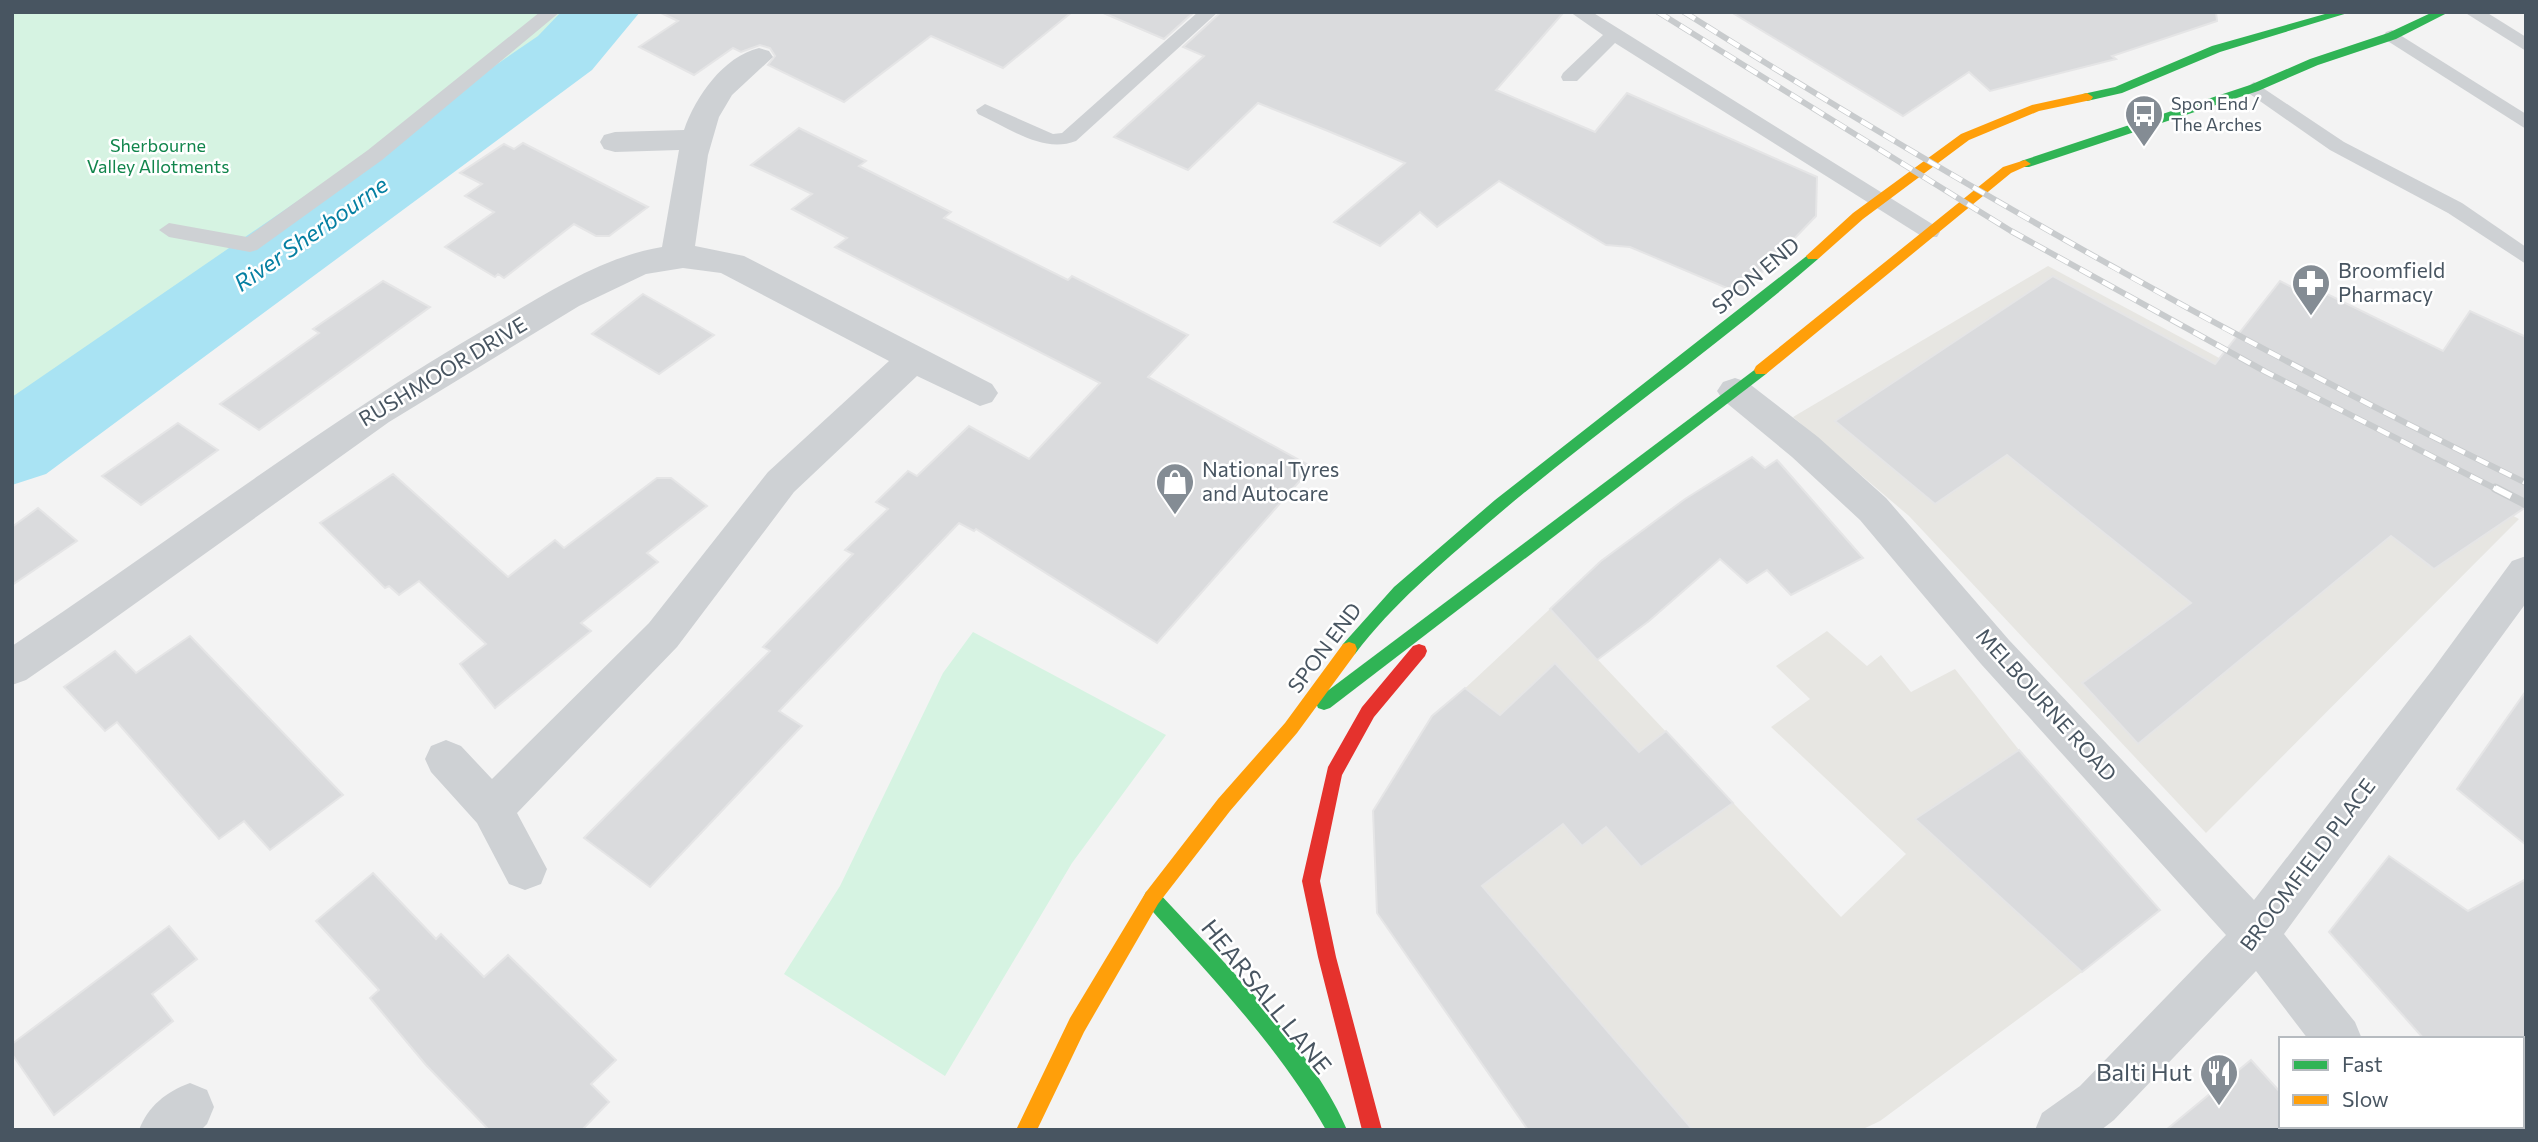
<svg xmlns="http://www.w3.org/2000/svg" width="2538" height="1142" viewBox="0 0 2538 1142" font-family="Commissioner,sans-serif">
  <rect width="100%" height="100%" fill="#f3f3f3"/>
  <g fill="#e7e6e2">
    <path d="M2048 266 2519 519 2206 833 1909 516 1793 417Z"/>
    <path d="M1550 609 1841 917 1906 854 1771 727 1810 699 1776 666 1827 631 1867 666 1881 655 1911 692 1955 669 2019 750 2160 910 2082 972 1880 1121 1861 1130H1528L1373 811 1429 722Z"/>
  </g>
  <g fill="#d6f3e2">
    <path d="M12 12H587L552 48 12 439Z"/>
    <path d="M973 632 1166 735 1072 863 945 1076 784 974 840 886 943 673Z"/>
  </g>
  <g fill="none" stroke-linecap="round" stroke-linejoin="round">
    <path fill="#a9e3f3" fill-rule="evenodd" d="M561 12H640L592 70 46 474 12 485V397L538 36Z"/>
  </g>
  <g fill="#dadbdd" stroke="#e5e5e6" stroke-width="2">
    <path d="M659 12H1072L1003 68 931 36 844 102 768 65 775 56 770 48 760 45 741 52 733 48 694 75 639 47 678 21Z"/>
    <path d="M1101 12H1194L1164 39Z"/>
    <path d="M1221 12H1564L1496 90 1595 132 1627 93 1817 177 1816 216 1741 294 1630 247 1606 245 1499 181 1437 227 1420 212 1380 246 1334 222 1405 163 1328 131 1258 103 1188 170 1114 137 1204 56 1183 47Z"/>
    <path d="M1731 12H2216L2217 21 2112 56 2116 59 1990 91 1969 72 1903 116Z"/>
    <path d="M799 128 866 161 859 166 951 212 944 218 1068 280 1072 276 1188 335 1148 377 1312 467 1157 643 976 529 974 531 959 523 779 711 802 726 650 887 584 838 770 651 763 647 853 554 845 550 888 509 876 502 908 471 917 476 969 426 1029 459 1100 383 835 247 847 238 792 209 812 194 751 165Z"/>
    <path d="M523 143 648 207 609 236H596L574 224 504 278 498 274 495 277 445 247 494 212 465 196 482 184 460 173 504 144 514 149Z"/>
    <path d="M2053 276 2215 364 2280 281 2315 299 2321 291 2443 351 2470 311 2526 337V507L2434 569 2391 536 2138 744 2082 683 2191 603 2007 455 1935 504 1835 421Z"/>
    <path d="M383 281 430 307 259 430 220 404 319 333 313 329Z"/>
    <path d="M643 294 680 315 714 335 659 374 592 334Z"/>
    <path d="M178 423 218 450 141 505 102 476Z"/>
    <path d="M1752 457 1765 468 1777 460 1863 558 1791 595 1767 570 1747 583 1720 559 1649 621 1597 660 1550 609 1601 561 1685 499Z"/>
    <path d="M393 474 508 577 555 540 564 548 657 478H671L707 506 647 553 658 562 581 623 591 631 495 708 460 664 486 644 419 581 399 595 389 586 385 588 320 523Z"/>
    <path d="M38 508 77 541 12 585V527Z"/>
    <path d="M190 636 343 795 270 850 244 821 219 839 117 722 105 731 64 687 115 651 136 673Z"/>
    <path d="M1555 663 1639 752 1666 731 1733 803 1641 867 1606 827 1582 846 1563 824 1482 886 1693 1130H1528L1377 913 1373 811 1432 716 1465 688 1500 715Z"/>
    <path d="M2526 691V845L2457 789Z"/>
    <path d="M2019 750 2160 910 2082 972 1915 819Z"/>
    <path d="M2389 856 2468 911 2526 879V1039H2424L2329 932Z"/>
    <path d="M373 873 436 939 441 934 484 977 508 955 616 1060 591 1084 609 1102 582 1130H489L426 1065 370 998 379 990 316 921Z"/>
    <path d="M169 926 197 959 152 994 173 1021 54 1115 12 1054V1044Z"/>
    <path d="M2251 1060 2281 1093V1126H2312L2315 1130H2166Z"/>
  </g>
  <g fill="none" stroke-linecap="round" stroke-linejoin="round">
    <g fill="#ced1d4" fill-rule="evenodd">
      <path d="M540 12H560L382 160 257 250 250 252 169 237 159 230 169 223 247 237 368 150Z"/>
      <path d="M1198 12H1218L1076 141C1043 154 1009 128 978 114L976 110 985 104 1053 134 1062 133Z"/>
      <path d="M1570 12H1592L1937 227 1940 232 1937 237H1923L1615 43 1577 81H1563L1561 77 1563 73 1603 35Z"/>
      <path d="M2464 12H2486L2526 37V51Z"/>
      <path d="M2392 30 2526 114V129L2386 40 2383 36 2386 32Z"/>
      <path d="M2254 82 2344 142 2462 203 2526 247V264L2448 213 2330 150 2247 92 2245 88Z"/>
    </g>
    <g fill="#ced1d4" fill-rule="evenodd">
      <path d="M759 48 769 51 773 57 732 95 719 117 708 155 695 246 744 256 992 384 998 393 992 402 980 406 917 376 794 492 677 647 517 813 547 869 541 884 525 890 509 884 477 823 431 772 425 759 431 746 446 740 461 746 492 779 649 623 768 472 889 361 721 273 683 268 646 274 579 306 389 422 87 638 26 680 12 685V646C172 540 323 423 489 327 543 296 600 257 662 247L679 150 615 152 604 149 600 142 604 135 615 132 684 130C696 96 723 57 759 48Z"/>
      <path d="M1735 378 1747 382 1818 437 1886 498 2009 640 2254 900 2433 669 2512 561 2526 556V603L2284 934 2355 1022 2362 1039H2308L2256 971 2114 1120 2101 1130H2035L2042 1113 2080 1086 2226 935 1981 664 1860 520 1792 457 1723 400 1717 391 1723 382Z"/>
      <path d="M190 1083 207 1090 214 1107 207 1124 201 1130H139C148 1106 166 1092 190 1083Z"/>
      <path d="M2383 1126H2432L2433 1130H2384Z"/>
    </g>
    <g fill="#30b455" fill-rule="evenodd">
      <path d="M2332 12H2351L2220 52 2122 93 2087 101 2081 97 2083 94 2115 87 2212 46Z"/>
      <path d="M2433 12H2449L2396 39 2318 65 2258 91 2029 167H2021L2019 164 2021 161 2250 85 2310 59 2388 33Z"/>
      <path d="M1813 251 1818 253V259C1711 352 1594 432 1487 524 1440 565 1393 604 1355 654L1349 656 1343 654 1341 649 1343 644 1394 587 1495 500Z"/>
      <path d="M1761 365 1768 370 1766 374 1330 708 1324 710 1318 708 1316 703 1318 698Z"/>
      <path d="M1152 889 1158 892C1219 958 1313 1048 1347 1130H1326C1278 1045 1210 976 1146 904L1143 898 1146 892Z"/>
    </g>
    <g fill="#ff9f0a" fill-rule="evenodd">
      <path d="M2087 93 2093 97 2091 100 2039 111 1969 140 1863 219 1818 259H1808L1806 256 1853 213 1961 134 2032 105Z"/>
      <path d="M2025 160 2031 164 2011 173 1766 374H1756L1754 370 1756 366 2003 167Z"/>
      <path d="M1349 642 1355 644 1357 649 1355 654 1297 733 1230 811 1158 904 1084 1032 1037 1130H1016L1070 1018 1146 892 1218 799 1285 723 1343 644Z"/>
    </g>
    <path fill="#e5322d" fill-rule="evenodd" d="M1419 644 1425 646 1427 651 1425 656 1374 717 1342 775 1320 881 1336 957 1382 1130H1362L1318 957 1302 881 1328 767 1362 707 1413 646Z"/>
    <defs>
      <g id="rail-far1">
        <path d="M1658 12 2011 231 2266 372 2498 490"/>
        <path d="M1684 12C1957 184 2236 341 2526 483"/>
      </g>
      <path id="rail" d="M2495 488 2526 504"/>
    </defs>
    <use href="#rail-far1" stroke="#c8cbcd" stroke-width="6"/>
    <use href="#rail" stroke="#c8cbcd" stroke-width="9"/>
    <use href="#rail-far1" stroke="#fff" stroke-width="4.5" stroke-dasharray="13" stroke-linecap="butt"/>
    <use href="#rail" stroke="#fff" stroke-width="6" stroke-dasharray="18" stroke-linecap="butt"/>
  </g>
  <defs>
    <symbol id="bus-pin" viewBox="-11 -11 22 30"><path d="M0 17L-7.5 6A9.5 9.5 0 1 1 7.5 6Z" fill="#848c94" stroke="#fff"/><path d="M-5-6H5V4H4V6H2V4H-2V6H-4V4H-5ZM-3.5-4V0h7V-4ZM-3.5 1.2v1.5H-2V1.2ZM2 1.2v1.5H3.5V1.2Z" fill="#fff"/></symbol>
    <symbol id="pharmacy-pin" viewBox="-11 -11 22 30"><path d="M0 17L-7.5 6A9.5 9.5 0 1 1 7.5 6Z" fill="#848c94" stroke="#fff"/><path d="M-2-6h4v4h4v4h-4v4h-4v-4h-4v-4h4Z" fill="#fff"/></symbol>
    <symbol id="shop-pin" viewBox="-11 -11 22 30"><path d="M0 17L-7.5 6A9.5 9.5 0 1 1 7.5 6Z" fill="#848c94" stroke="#fff"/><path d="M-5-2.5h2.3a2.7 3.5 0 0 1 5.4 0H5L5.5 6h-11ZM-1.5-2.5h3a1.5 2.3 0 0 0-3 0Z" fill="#fff"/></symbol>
    <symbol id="restaurant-pin" viewBox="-11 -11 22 30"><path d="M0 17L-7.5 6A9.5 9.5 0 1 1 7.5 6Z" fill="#848c94" stroke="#fff"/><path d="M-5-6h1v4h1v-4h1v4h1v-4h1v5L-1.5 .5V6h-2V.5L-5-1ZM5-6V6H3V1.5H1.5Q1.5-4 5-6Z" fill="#fff"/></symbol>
  </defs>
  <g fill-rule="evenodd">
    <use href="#bus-pin" x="2122" y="92" width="44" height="60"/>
    <use href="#pharmacy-pin" x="2289" y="261" width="44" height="60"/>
    <use href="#shop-pin" x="1153" y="460" width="44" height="60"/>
    <use href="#restaurant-pin" x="2197" y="1051" width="44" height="60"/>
  </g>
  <g text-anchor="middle" stroke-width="5" stroke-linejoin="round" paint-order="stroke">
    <g font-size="18" fill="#485561" stroke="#fff" text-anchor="start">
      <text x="2171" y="110">Spon End /<tspan x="2171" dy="21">The Arches</tspan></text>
    </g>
    <g font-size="18" fill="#11854c" stroke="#fff">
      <text x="158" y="152">Sherbourne<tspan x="158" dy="21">Valley Allotments</tspan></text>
    </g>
    <g font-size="21" fill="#485561" stroke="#fff" text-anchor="start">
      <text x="2338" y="278">Broomfield<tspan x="2338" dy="24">Pharmacy</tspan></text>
      <text x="1202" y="477">National Tyres<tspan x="1202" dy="24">and Autocare</tspan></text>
    </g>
    <g font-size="21" fill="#485561" stroke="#fff">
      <text transform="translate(1756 276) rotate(-40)" y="7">SPON END</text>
      <text transform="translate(443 372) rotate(-31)" y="7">RUSHMOOR DRIVE</text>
      <text transform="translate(1325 648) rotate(-53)" y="7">SPON END</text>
      <text transform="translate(2046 705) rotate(48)" y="7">MELBOURNE ROAD</text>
      <text transform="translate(2308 865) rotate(-53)" y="7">BROOMFIELD PLACE</text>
    </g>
    <g font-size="23" font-style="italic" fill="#047fa2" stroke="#fff">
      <text transform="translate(311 234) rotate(-35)" y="8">River Sherbourne</text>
    </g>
    <g font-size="24" fill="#485561" stroke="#fff">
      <text transform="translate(1266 997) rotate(51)" y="8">HEARSALL LANE</text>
    </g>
    <g font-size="24" fill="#485561" stroke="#fff" text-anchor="end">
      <text x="2192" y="1081">Balti Hut</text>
    </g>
  </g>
  <rect width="2538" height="1142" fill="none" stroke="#485561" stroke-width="28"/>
  <rect x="2279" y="1037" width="245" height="91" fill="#ffffff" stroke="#b6bbc0" stroke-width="2"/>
  <rect x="2293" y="1060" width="35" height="10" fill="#30b455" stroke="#b6bbc0" stroke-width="2"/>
  <text x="2342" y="1072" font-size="21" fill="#485561">Fast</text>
  <rect x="2293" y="1095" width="35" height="10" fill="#ff9f0a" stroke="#b6bbc0" stroke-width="2"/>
  <text x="2342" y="1107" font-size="21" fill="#485561">Slow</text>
</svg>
